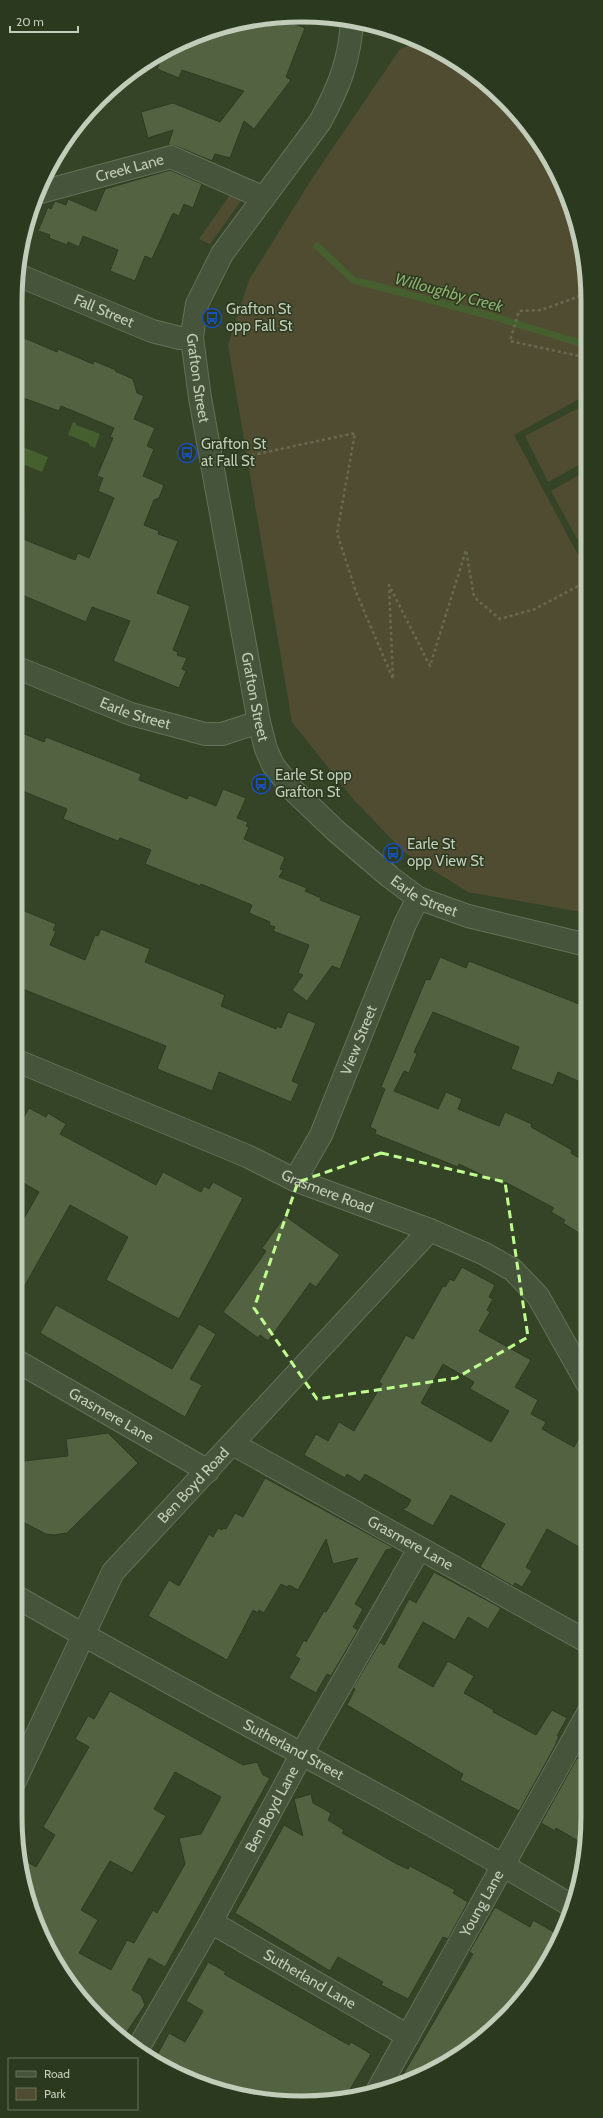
<svg xmlns="http://www.w3.org/2000/svg" width="603" height="2118" viewBox="0 0 603 2118" font-family="Cabin,sans-serif">
  <rect width="100%" height="100%" fill="#354426"/>
  <g fill="#504c32">
    <path d="M418 43 445 53 517 112 566 192 586 264V395L514 435 586 570 587 913 468 892 404 852 354 800 292 722 228 345 249 280 313 177 400 49Z"/>
    <path d="M234 189 246 194 210 244 199 239Z"/>
    <path d="M586 404V461L548 482 525 436Z"/>
    <path d="M586 471V534L577 539 551 491Z"/>
  </g>
  <g fill="#455f2f">
    <path d="M73 422 76 423V425L100 434 95 448 89 445V443L68 435Z"/>
    <path d="M20 446 48 457 42 472 15 461Z"/>
  </g>
  <g fill="none" stroke-linecap="round" stroke-linejoin="round">
    <path stroke="#455f2f" stroke-width="7" d="M317 246 353 280 491 316 583 344 586 343"/>
  </g>
  <g fill="#536342" stroke="#2d3b21" fill-rule="evenodd">
    <path d="M277 17 305 28 286 77 291 80 254 129 244 121 230 158 215 154 212 161 176 146 168 145 173 130 148 138 141 112 173 103 220 122 244 91 182 70 179 78 157 69 164 52 192 37 245 21Z"/>
    <path d="M170 170 202 184 193 208 184 204 179 216 173 213 152 259 145 256 135 281 110 271 118 250 83 236 79 247 68 242 67 245 49 238 50 235 38 231 48 207 51 209 55 201 66 205 68 199 96 211 105 189Z"/>
    <path d="M15 334 57 352 58 349 93 364 94 361 116 370 115 371 133 379 137 393 144 396 134 419 155 428 147 446 154 449 143 476 164 485 159 498 154 500 144 525 159 531 158 534 178 541 157 593 190 606 173 650 178 652 177 655 187 658 182 669 186 671 179 688 113 661 130 621 92 607 86 622 15 592V538L22 541 23 539 75 560 78 553 89 558 114 498 98 491 103 478 97 476 113 438 110 437 114 428 61 406 59 411 15 395Z"/>
    <path d="M15 730 44 742 46 737 141 774 139 780 187 799 189 795 216 806 223 789 246 798 237 818 248 822 246 826 249 827 244 839 285 857 280 869 283 870 279 877 307 888 305 891 321 898 320 900 361 916 340 969 332 966 307 1001 292 990 303 975 298 973 309 945 273 931 275 927 269 925 270 922 249 913 252 905 201 884 200 886 145 864 151 850 120 838 118 841 63 819 67 809 15 788Z"/>
    <path d="M15 907 56 924 53 930 56 931 50 945 85 960 95 935 98 936 101 929 150 949 145 962 225 995 221 1006 276 1029 277 1026 281 1028 288 1012 316 1023 292 1081 299 1084 291 1102 219 1072 212 1091 157 1069 166 1046 15 986Z"/>
    <path d="M440 957 466 968 469 961 587 1007V1080L582 1078 580 1082 558 1072 553 1085 511 1069 519 1047 433 1012 414 1052 417 1054 409 1073 404 1071 394 1091 438 1109 446 1092 462 1099 458 1109 499 1126 505 1112 532 1124 531 1127 572 1150 571 1153 587 1163V1238L563 1223 565 1220 551 1212 554 1208 505 1182 503 1185 459 1164 458 1167 375 1134 376 1130 370 1127 385 1089 381 1087 426 979 430 980Z"/>
    <path d="M29 1108 46 1117 48 1113 66 1124 60 1134 156 1185 163 1172 201 1192 204 1186 209 1189 213 1182 243 1198 179 1319 106 1280 128 1237 70 1205 15 1303V1234L39 1192 15 1178V1132Z"/>
    <path d="M285 1216 340 1255 316 1287 310 1283 268 1341 260 1335 258 1338 223 1312 266 1251 262 1248Z"/>
    <path d="M462 1267 495 1285 489 1297 493 1299 487 1310 490 1312 479 1331 531 1360 515 1387 538 1400 531 1414 546 1422 542 1429 574 1447 587 1424 588 1552 547 1529 526 1567 532 1571 522 1587 515 1583 513 1586 480 1567 505 1524 451 1495 433 1526 402 1509 407 1507 411 1500 365 1474 360 1482 347 1474 345 1478 304 1455 316 1434 328 1441 339 1422 354 1431 382 1384 379 1382 406 1335 413 1339 443 1286 445 1287 450 1279 454 1281ZM443 1364 474 1382 470 1389 509 1411 491 1442 421 1403Z"/>
    <path d="M56 1305 172 1369 199 1324 216 1334 190 1379 202 1385 185 1417 40 1333Z"/>
    <path d="M108 1433 138 1463 67 1533 54 1535 46 1534 15 1518V1462L68 1456 66 1439Z"/>
    <path d="M265 1478 394 1548 386 1550 355 1604 363 1609 353 1627 358 1630 331 1676 327 1674 316 1693 289 1678 300 1659 295 1656 304 1640 306 1642 324 1611 326 1612 358 1558 333 1564 326 1539 298 1590 289 1585 287 1587 281 1584 264 1613 259 1610 258 1613 253 1610 227 1660 148 1616 169 1580 179 1586 209 1534 213 1537 218 1528 222 1530 223 1528 226 1529 235 1513 243 1517Z"/>
    <path d="M434 1572 501 1608 488 1629 468 1617 455 1640 423 1622 398 1667 433 1687 448 1661 474 1676 464 1693 494 1710 493 1712 536 1735 552 1710 567 1718 557 1736H559L555 1746 519 1811 460 1780 463 1774 347 1705 355 1689 353 1688 380 1642 384 1645 409 1599 416 1603Z"/>
    <path d="M110 1691 243 1765 257 1762 263 1775 270 1778 165 1967 149 1958 132 1990 141 1995 145 2005 122 2039 86 2006 37 1926 20 1872 19 1857 36 1867 55 1835 43 1827 89 1747 75 1739 88 1716 94 1719ZM175 1772 221 1797 201 1834 179 1838 185 1864 157 1913 153 1910 134 1943 127 1940 111 1970 79 1953 98 1920 81 1910 110 1861 132 1873 166 1816 154 1809Z"/>
    <path d="M577 1758 588 1764V1816L585 1845 556 1828 555 1831 541 1823Z"/>
    <path d="M311 1794 313 1803 331 1813 328 1820 344 1830 342 1833 397 1864 408 1869 410 1866 455 1890 453 1893 468 1902 448 1939 443 1937 408 1999 381 1985 383 1982 338 1957 330 1971 235 1913 284 1825 303 1836 294 1799Z"/>
    <path d="M495 1907 530 1927 533 1920 559 1935 550 1960 517 2006 476 2044 428 2074 397 2085 473 1954 469 1952Z"/>
    <path d="M208 1962 226 1972 224 1974 349 2045 351 2042 371 2054 346 2096 283 2102 227 2093 175 2074 154 2061 169 2033 185 2042 203 2011 186 2001Z"/>
  </g>
  <g fill="none" stroke-linecap="round" stroke-linejoin="round">
    <defs>
      <g id="minor">
        <path id="s1" d="M352 20C350 60 339 87 320 122L222 254 197 304 194 322 192 338 200 398 259 722 266 749 273 765 293 790 336 831 390 877 418 898 468 916 587 945"/>
        <path id="s2" d="M37 193 171 157 264 198"/>
        <path id="s3" d="M18 275 152 331 180 338H192"/>
        <path id="s4" d="M15 667 131 714 205 734H222L259 722"/>
        <path id="s5" d="M15 1060 247 1156 295 1180 430 1230 485 1254 513 1270 538 1296 587 1383"/>
        <path id="s6" d="M295 1180 321 1135 405 924 418 898"/>
        <path id="s7" d="M15 1360 208 1471"/>
        <path id="s8" d="M233 1444 588 1642"/>
        <path id="s9" d="M15 1596C198 1702 389 1796 570 1905"/>
        <path id="s10" d="M15 1781 113 1572 430 1230"/>
        <path id="s11" d="M211 1922 408 2036"/>
        <path id="s12" d="M137 2050 211 1922 311 1737 419 1549"/>
        <path id="s13" d="M376 2093 588 1713"/>
      </g>
    </defs>
    <use href="#minor" stroke="#647159" stroke-width="24"/>
    <g stroke="#686a4f" stroke-width="2.5" stroke-dasharray="3 3" stroke-linecap="butt">
      <path d="M586 294 541 310 519 311 510 341 579 356 586 353"/>
      <path d="M234 459 355 433 337 533 356 592 393 679 389 585 430 666 466 550 474 597 500 619 535 609 582 584 586 592"/>
      <path d="M15 1570 22 1573"/>
    </g>
    <use href="#minor" stroke="#46543b" stroke-width="22"/>
  </g>
  <path fill="none" stroke="#bffc8e" stroke-width="3" stroke-dasharray="8 5" stroke-linejoin="round" d="M381 1153 505 1182 528 1337 456 1378 317 1399 254 1308 298 1182Z"/>
  <defs>
    <symbol id="bus-ring" viewBox="-11 -11 22 22"><circle r="9.5" fill="#2b391f" stroke="#1a4fb4" stroke-width="1.5"/><path d="M-5-6H5V4H4V6H2V4H-2V6H-4V4H-5ZM-3.5-4V0h7V-4ZM-3.5 1.2v1.5H-2V1.2ZM2 1.2v1.5H3.5V1.2Z" fill="#1a4fb4"/></symbol>
  </defs>
  <g fill-rule="evenodd">
    <use href="#bus-ring" x="201" y="307" width="22" height="22"/>
    <use href="#bus-ring" x="176" y="442" width="22" height="22"/>
    <use href="#bus-ring" x="250" y="773" width="22" height="22"/>
    <use href="#bus-ring" x="382" y="842" width="22" height="22"/>
  </g>
  <g text-anchor="middle" stroke-width="3" stroke-linejoin="round" paint-order="stroke">
    <g font-size="15" fill="#c1cdb8" stroke="#2b391f">
      <text dy="5" stroke="none"><textPath href="#s2" startOffset="96">Creek Lane</textPath></text>
      <text dy="5" stroke="none"><textPath href="#s3" startOffset="93">Fall Street</textPath></text>
      <text dy="5" stroke="none"><textPath href="#s1" startOffset="403">Grafton Street</textPath></text>
      <text dy="5" stroke="none"><textPath href="#s1" startOffset="727">Grafton Street</textPath></text>
      <text dy="5" stroke="none"><textPath href="#s4" startOffset="129">Earle Street</textPath></text>
      <text dy="5" stroke="none"><textPath href="#s1" startOffset="1000">Earle Street</textPath></text>
      <text dy="5" stroke="none"><textPath href="#s6" startOffset="154">View Street</textPath></text>
      <text dy="5" stroke="none"><textPath href="#s5" startOffset="339">Grasmere Road</textPath></text>
      <text dy="5" stroke="none"><textPath href="#s7" startOffset="111">Grasmere Lane</textPath></text>
      <text dy="5" stroke="none"><textPath href="#s10" startOffset="349">Ben Boyd Road</textPath></text>
      <text dy="5" stroke="none"><textPath href="#s8" startOffset="203">Grasmere Lane</textPath></text>
      <text dy="5" stroke="none"><textPath href="#s9" startOffset="318">Sutherland Street</textPath></text>
      <text dy="5" stroke="none"><textPath href="#s12" startOffset="276">Ben Boyd Lane</textPath></text>
      <text dy="5" stroke="none"><textPath href="#s13" startOffset="217">Young Lane</textPath></text>
      <text dy="5" stroke="none"><textPath href="#s11" startOffset="114">Sutherland Lane</textPath></text>
    </g>
    <g font-size="15" fill="#c1cdb8" stroke="#2b391f" text-anchor="start">
      <text x="226" y="314">Grafton St<tspan x="226" dy="17">opp Fall St</tspan></text>
      <text x="201" y="449">Grafton St<tspan x="201" dy="17">at Fall St</tspan></text>
      <text x="275" y="780">Earle St opp<tspan x="275" dy="17">Grafton St</tspan></text>
      <text x="407" y="849">Earle St<tspan x="407" dy="17">opp View St</tspan></text>
    </g>
    <g font-size="16" font-style="italic" fill="#8ead70" stroke="#2b391f">
      <text transform="translate(449 292) rotate(15)" y="6">Willoughby Creek</text>
    </g>
  </g>
  <path d="M0 0H603V2118H0ZM301 22H302A279 279 0 0 1 581 301V1817A279 279 0 0 1 302 2096H301A279 279 0 0 1 22 1817V301A279 279 0 0 1 301 22Z" fill="#2b391f" fill-rule="evenodd"/>
  <path fill="none" stroke="#c1cdb8" stroke-width="5" d="M301 22H302A279 279 0 0 1 581 301V1817A279 279 0 0 1 302 2096H301A279 279 0 0 1 22 1817V301A279 279 0 0 1 301 22Z"/>
  <rect x="8" y="2058" width="130" height="52" fill="#2b391f" stroke="#67745c"/>
  <rect x="16" y="2071" width="20" height="6" fill="#46543b" stroke="#67745c"/>
  <text x="44" y="2078" font-size="12" fill="#c1cdb8">Road</text>
  <rect x="16" y="2088" width="20" height="12" fill="#504c32" stroke="#67745c"/>
  <text x="44" y="2098" font-size="12" fill="#c1cdb8">Park</text>
  <path d="M10 26v6h68v-6" fill="none" stroke="#c1cdb8" stroke-width="2"/>
  <text x="16" y="26" font-size="12" fill="#c1cdb8" stroke="#2b391f" stroke-width="3" paint-order="stroke">20 m</text>
</svg>
